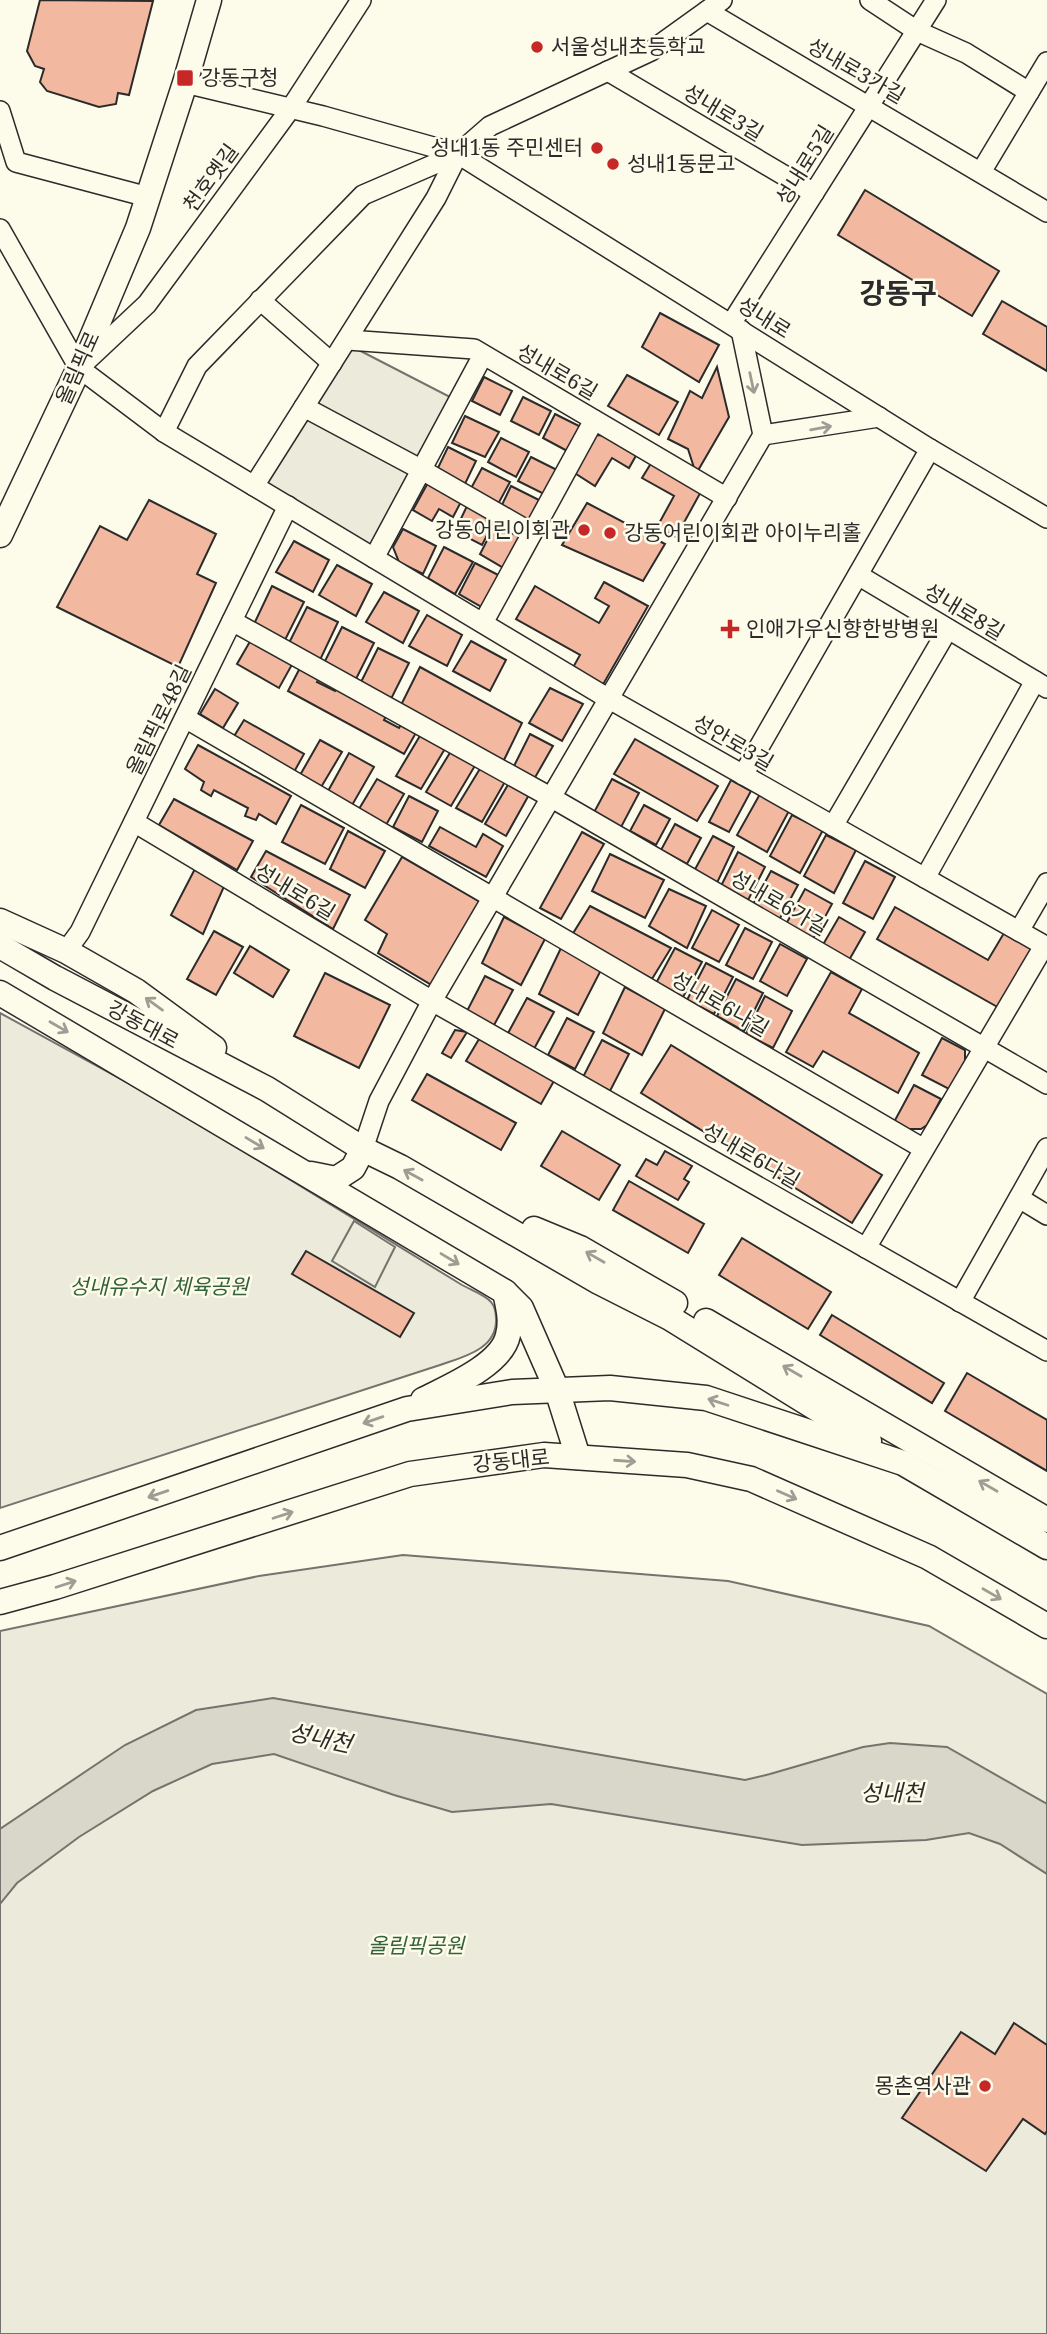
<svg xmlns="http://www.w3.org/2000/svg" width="1047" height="2334" viewBox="0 0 1047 2334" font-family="'Noto Serif','Noto Sans KR',serif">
  <rect width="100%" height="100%" fill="#fdfbea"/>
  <g fill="#ecebdb" stroke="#74746e" stroke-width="2">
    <path d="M0 1013 165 1103 462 1285C471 1290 485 1295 491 1302 495 1307 496 1312 496 1318 498 1349 463 1357 440 1365L0 1508Z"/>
    <path d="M403 1555 728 1581 929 1626 1047 1694V2334H0V1631L259 1576Z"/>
  </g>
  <g fill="#eceadb" stroke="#74746e" stroke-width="2">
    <path d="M349 345 450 397 370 548 263 483Z"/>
    <path d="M354 1221 395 1247 375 1287 332 1261Z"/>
  </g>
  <path fill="#d8d7c9" stroke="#74746e" stroke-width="2" d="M273 1698 745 1780 770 1774 863 1747 890 1743 947 1747 1047 1804V1874L1000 1844 969 1833 926 1840 802 1845 551 1804 452 1812 394 1795 274 1754 212 1764 153 1791 79 1837 17 1883 0 1904V1829L125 1745 196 1710Z"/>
  <g fill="#f2b8a0" stroke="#2b2b2b" stroke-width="2">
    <path d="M40 0 153 1 129 95 118 93 116 104 99 107 47 91 40 82 44 69 35 66 27 51Z"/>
    <path d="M865 190 999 271 972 316 838 235Z"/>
    <path d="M1002 301 1047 327V371L983 334Z"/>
    <path d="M660 313 719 345 699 382 642 347Z"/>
    <path d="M717 367 729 417 696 474 688 449 668 439 690 391 702 398Z"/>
    <path d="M627 375 678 402 659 435 608 406Z"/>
    <path d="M484 377 512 391 500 415 472 401Z"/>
    <path d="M523 397 551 411 539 435 511 421Z"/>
    <path d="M555 414 583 428 571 453 543 438Z"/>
    <path d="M465 416 499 432 485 457 452 443Z"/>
    <path d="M594 435 611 436 638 452 629 468 612 458 595 486 573 472Z"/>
    <path d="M501 438 529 452 516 477 488 462Z"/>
    <path d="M448 447 476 461 464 486 436 472Z"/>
    <path d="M531 457 559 471 546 495 518 481Z"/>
    <path d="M653 460 703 488 676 537 657 527 674 496 642 478Z"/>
    <path d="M482 468 510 482 497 506 469 492Z"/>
    <path d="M430 479 463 498 453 517 439 509 432 521 413 510Z"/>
    <path d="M511 486 539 500 527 525 499 511Z"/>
    <path d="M149 500 216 534 197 574 216 583 178 667 57 607 100 526 127 540Z"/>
    <path d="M587 503 665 544 643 581 562 545Z"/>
    <path d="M467 506 495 520 482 545 455 531Z"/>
    <path d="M496 523 525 537 507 570 480 554Z"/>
    <path d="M403 529 436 546 423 574 399 562 393 547Z"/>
    <path d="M294 541 329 560 313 592 276 572Z"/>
    <path d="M444 547 473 562 455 594 428 578Z"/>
    <path d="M475 563 504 578 487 610 459 594Z"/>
    <path d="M337 565 372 584 356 616 319 595Z"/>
    <path d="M604 582 648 606 601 688 571 671 580 655 516 619 535 586 599 623 609 606 595 598Z"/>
    <path d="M272 586 304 602 285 640 254 624Z"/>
    <path d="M384 592 419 611 403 643 366 622Z"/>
    <path d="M307 607 338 622 320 660 288 645Z"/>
    <path d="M427 615 462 635 447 666 409 646Z"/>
    <path d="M342 627 374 643 355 681 323 665Z"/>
    <path d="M252 638 294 661 279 688 237 664Z"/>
    <path d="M471 641 506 660 490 691 453 671Z"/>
    <path d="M378 648 409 663 390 701 359 686Z"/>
    <path d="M302 664 321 675 317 682 335 691 337 687 387 714 384 720 399 728 402 723 417 731 404 754 288 691Z"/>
    <path d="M420 667 522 723 503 762 401 705Z"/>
    <path d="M550 688 583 704 562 741 529 723Z"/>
    <path d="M215 689 238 703 223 728 200 714Z"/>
    <path d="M244 720 304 754 294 772 233 738Z"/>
    <path d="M421 734 446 747 421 789 396 776Z"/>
    <path d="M530 734 553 746 533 781 512 770Z"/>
    <path d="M635 739 718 786 697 821 614 774Z"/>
    <path d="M320 740 342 752 320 789 299 777Z"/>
    <path d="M198 745 291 796 276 824 259 814 256 820 245 816 248 808 214 790 211 796 201 790 204 782 185 769Z"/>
    <path d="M451 751 476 764 451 806 426 792Z"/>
    <path d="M349 753 374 767 351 807 327 793Z"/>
    <path d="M481 767 506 780 482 822 456 808Z"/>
    <path d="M377 779 404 794 386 825 359 809Z"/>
    <path d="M612 779 639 793 619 831 592 816Z"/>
    <path d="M731 780 751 791 729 832 709 822Z"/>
    <path d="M509 783 530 793 506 836 485 824Z"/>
    <path d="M760 794 790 809 767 852 737 835Z"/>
    <path d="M409 796 438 811 422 842 393 827Z"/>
    <path d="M174 799 253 841 237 870 159 825Z"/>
    <path d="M301 805 344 828 325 864 282 842Z"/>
    <path d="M644 805 670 819 656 845 630 831Z"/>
    <path d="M792 815 823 830 800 873 770 856Z"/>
    <path d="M675 824 701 838 687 864 661 850Z"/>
    <path d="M440 827 476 847 483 834 503 846 486 877 429 846Z"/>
    <path d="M348 831 385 851 365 888 330 869Z"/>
    <path d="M582 832 604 844 561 919 540 908Z"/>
    <path d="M826 835 856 850 834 893 804 876Z"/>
    <path d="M713 836 734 847 716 885 693 873Z"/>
    <path d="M266 851 350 895 333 929 251 877Z"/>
    <path d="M738 852 765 867 746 904 719 890Z"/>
    <path d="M610 854 664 880 645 918 592 891Z"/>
    <path d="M402 857 480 902 435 987 378 953 387 934 365 920Z"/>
    <path d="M865 861 895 877 873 919 843 903Z"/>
    <path d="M197 865 226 882 203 934 171 915Z"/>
    <path d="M771 871 798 885 778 922 751 908Z"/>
    <path d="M669 889 706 906 687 948 649 926Z"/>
    <path d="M805 889 832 904 812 941 785 926Z"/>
    <path d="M590 906 671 948 652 979 572 935Z"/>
    <path d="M895 907 988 960 1004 933 1035 950 1001 1009 877 939Z"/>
    <path d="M712 910 739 925 719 962 692 948Z"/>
    <path d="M504 917 545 939 521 985 482 963Z"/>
    <path d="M839 917 865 932 848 962 821 948Z"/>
    <path d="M745 928 772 942 753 979 726 965Z"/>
    <path d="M214 931 243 947 216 995 187 979Z"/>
    <path d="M780 944 807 959 787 996 760 981Z"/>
    <path d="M250 946 289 970 273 997 234 973Z"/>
    <path d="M561 948 601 970 578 1015 539 994Z"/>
    <path d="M675 948 702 962 682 999 655 985Z"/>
    <path d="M706 963 733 977 714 1014 687 1000Z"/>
    <path d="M831 972 862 989 849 1013 919 1053 898 1093 823 1051 813 1067 786 1052Z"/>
    <path d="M325 973 390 1005 359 1068 294 1036Z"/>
    <path d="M485 976 513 990 493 1027 466 1013Z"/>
    <path d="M736 979 763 993 744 1031 717 1016Z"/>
    <path d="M625 987 665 1009 642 1055 603 1033Z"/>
    <path d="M765 996 792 1011 773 1048 746 1034Z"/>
    <path d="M527 998 554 1012 534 1049 507 1035Z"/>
    <path d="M567 1018 594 1032 575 1069 548 1055Z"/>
    <path d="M455 1030 467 1032 451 1058 442 1053Z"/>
    <path d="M942 1038 965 1050V1061L949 1089 922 1075Z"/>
    <path d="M479 1039 554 1081 541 1104 466 1061Z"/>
    <path d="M602 1040 629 1054 610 1091 583 1077Z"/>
    <path d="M671 1045 882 1175 852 1223 641 1093Z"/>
    <path d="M427 1074 516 1123 501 1150 412 1100Z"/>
    <path d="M914 1085 941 1099 927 1125 921 1129H907L894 1122Z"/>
    <path d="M562 1131 620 1165 599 1200 541 1166Z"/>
    <path d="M665 1151 692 1166 684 1179 689 1182 678 1200 636 1176 646 1159 657 1165Z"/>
    <path d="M629 1181 704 1224 688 1253 613 1210Z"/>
    <path d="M742 1238 831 1292 808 1329 719 1275Z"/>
    <path d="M306 1251 414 1313 400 1337 292 1274Z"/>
    <path d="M832 1315 944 1383 932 1403 820 1335Z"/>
    <path d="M967 1373 1047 1420V1471L945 1411Z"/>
    <path d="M1014 2023 1047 2045V2131L1045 2134 1023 2119 986 2171 902 2118 961 2032 995 2054Z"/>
  </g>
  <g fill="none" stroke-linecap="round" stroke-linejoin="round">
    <defs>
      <g id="minor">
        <path d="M870 0 917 31 966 53 1029 92"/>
        <path d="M707 11 1047 212"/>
        <path d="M608 71 814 193"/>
        <path d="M185 83 323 116 458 154 930 449 1047 518"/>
        <path d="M0 111 16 162 148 197"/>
        <path d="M981 172 1047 62"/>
        <path d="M0 229 79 368 164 432 604 696 1047 947"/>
        <path d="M260 300 332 363"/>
        <path d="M731 324 936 0"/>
        <path d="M348 340 474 349 727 498"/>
        <path d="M82 365 147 304 291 108 361 0"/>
        <path d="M304 407 422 470 532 533"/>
        <path d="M164 432 197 366 363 195 458 154 490 126 651 51 722 0"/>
        <path d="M763 435 879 417"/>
        <path d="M254 486 436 198 458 154"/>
        <path d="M374 558 483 355"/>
        <path d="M858 575 1047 688"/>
        <path d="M232 621 552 798 1047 1084"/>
        <path d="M483 623 594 420"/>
        <path d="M185 718 924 1149"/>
        <path d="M743 775 930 449"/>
        <path d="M134 822 432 1001 1047 1351"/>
        <path d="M833 826 948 629"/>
        <path d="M925 878 1035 681"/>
        <path d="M1019 931 1047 883"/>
        <path d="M66 951 80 932 288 506"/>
        <path d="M363 1149 379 1101 432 1001 763 435 741 330"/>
        <path d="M1019 1198 1047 1215"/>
        <path d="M866 1248 1044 946"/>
        <path d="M960 1302 1047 1148"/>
      </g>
      <g id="major">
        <path d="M0 535 79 368 138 228 185 83 209 0"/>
        <path d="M0 921 66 951 136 991 214 1048"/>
        <path d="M0 946 55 978 267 1089 363 1149 400 1167 599 1282 670 1318 869 1441"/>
        <path d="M0 993 505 1292 521 1308 557 1390 578 1457"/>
        <path d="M311 1174 336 1179 353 1168 363 1149"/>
        <path d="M534 1229 580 1248 675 1303"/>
        <path d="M706 1321 1047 1520"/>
        <path d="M423 1400C448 1387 502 1365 508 1335 512 1321 508 1306 505 1292"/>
        <path d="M0 1548 407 1409 512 1392 610 1388 706 1398 903 1463 1047 1547"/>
        <path d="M0 1602 55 1587 410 1474 544 1455 687 1465 751 1479 928 1557 1047 1626"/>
      </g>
    </defs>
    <use href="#minor" stroke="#2b2b2b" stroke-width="22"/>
    <use href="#major" stroke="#2b2b2b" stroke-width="27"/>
    <use href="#minor" stroke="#fdfbea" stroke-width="19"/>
    <use href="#major" stroke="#fdfbea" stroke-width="24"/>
  </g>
  <defs><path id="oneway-shaft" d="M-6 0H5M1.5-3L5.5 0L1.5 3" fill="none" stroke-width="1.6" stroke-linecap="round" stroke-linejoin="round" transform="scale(1.75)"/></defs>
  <g stroke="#9e9d94">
    <use href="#oneway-shaft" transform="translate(752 383) rotate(78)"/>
    <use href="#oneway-shaft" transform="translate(821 428) rotate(-10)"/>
    <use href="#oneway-shaft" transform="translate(154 1004) rotate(-144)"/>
    <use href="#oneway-shaft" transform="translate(59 1027) rotate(30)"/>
    <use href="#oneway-shaft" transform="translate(255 1143) rotate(31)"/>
    <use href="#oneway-shaft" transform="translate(413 1175) rotate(-151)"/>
    <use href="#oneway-shaft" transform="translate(595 1257) rotate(-150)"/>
    <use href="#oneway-shaft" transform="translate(450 1259) rotate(31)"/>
    <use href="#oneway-shaft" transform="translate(792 1371) rotate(-150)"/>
    <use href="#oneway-shaft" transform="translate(718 1402) rotate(-162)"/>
    <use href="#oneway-shaft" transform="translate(373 1420) rotate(161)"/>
    <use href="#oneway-shaft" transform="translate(625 1461) rotate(4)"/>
    <use href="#oneway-shaft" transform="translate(988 1486) rotate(-150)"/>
    <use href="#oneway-shaft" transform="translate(158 1494) rotate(161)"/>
    <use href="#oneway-shaft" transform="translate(787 1495) rotate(24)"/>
    <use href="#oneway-shaft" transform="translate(283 1515) rotate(-18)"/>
    <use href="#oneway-shaft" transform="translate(66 1584) rotate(-18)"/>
    <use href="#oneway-shaft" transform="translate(992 1594) rotate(30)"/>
  </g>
  <g fill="#c62828" stroke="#fdfbea" stroke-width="2.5">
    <circle cx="537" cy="47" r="7"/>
    <rect x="176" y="69" width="18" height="18" rx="3.5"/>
    <circle cx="597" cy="148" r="7"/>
    <circle cx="613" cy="164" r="7"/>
    <circle cx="584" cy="530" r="7"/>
    <circle cx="610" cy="533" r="7"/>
    <path d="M726.5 618.5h7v7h7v7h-7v7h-7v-7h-7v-7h7z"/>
    <circle cx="985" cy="2086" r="7"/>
  </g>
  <g text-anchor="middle" stroke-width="5" stroke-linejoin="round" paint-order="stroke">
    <g font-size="21" fill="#2b2b2b" stroke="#fdfbea" text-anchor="start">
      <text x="551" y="54">서울성내초등학교</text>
      <text x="201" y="85">강동구청</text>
      <text x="583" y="155" text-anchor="end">성내1동 주민센터</text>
      <text x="627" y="171">성내1동문고</text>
      <text x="570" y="537" text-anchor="end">강동어린이회관</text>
      <text x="624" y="540">강동어린이회관 아이누리홀</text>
      <text x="746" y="636">인애가우신향한방병원</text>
      <text x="971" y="2093" text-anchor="end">몽촌역사관</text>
    </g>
    <g font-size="21" fill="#2b2b2b" stroke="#fdfbea">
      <text transform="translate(856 71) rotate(30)" y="7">성내로3가길</text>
      <text transform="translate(723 113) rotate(31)" y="7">성내로3길</text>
      <text transform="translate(805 165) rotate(-58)" y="7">성내로5길</text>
      <text transform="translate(211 178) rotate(-54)" y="7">천호옛길</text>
      <text transform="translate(764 318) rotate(32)" y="7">성내로</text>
      <text transform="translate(78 368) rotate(-66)" y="7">올림픽로</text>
      <text transform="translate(557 372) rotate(30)" y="7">성내로6길</text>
      <text transform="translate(964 612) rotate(31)" y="7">성내로8길</text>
      <text transform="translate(159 720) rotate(-64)" y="7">올림픽로48길</text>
      <text transform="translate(733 743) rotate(30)" y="7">성안로3길</text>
      <text transform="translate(295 892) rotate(31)" y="7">성내로6길</text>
      <text transform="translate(779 903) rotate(30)" y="7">성내로6가길</text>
      <text transform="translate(720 1004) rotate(30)" y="7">성내로6나길</text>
      <text transform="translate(143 1025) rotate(28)" y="7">강동대로</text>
      <text transform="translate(751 1156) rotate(30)" y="7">성내로6다길</text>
      <text transform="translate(511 1461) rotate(-6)" y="7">강동대로</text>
    </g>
    <g font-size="21" font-style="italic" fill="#34623c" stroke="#fdfbea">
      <text x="159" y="1294">성내유수지 체육공원</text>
      <text x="416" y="1953">올림픽공원</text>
    </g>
    <g font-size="23" font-style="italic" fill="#2b2b2b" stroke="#fdfbea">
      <text transform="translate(320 1738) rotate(12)" y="8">성내천</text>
      <text x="892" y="1801">성내천</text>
    </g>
    <g font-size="28" font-weight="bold" fill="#2b2b2b" stroke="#fdfbea">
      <text x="898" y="303">강동구</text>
    </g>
  </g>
</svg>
